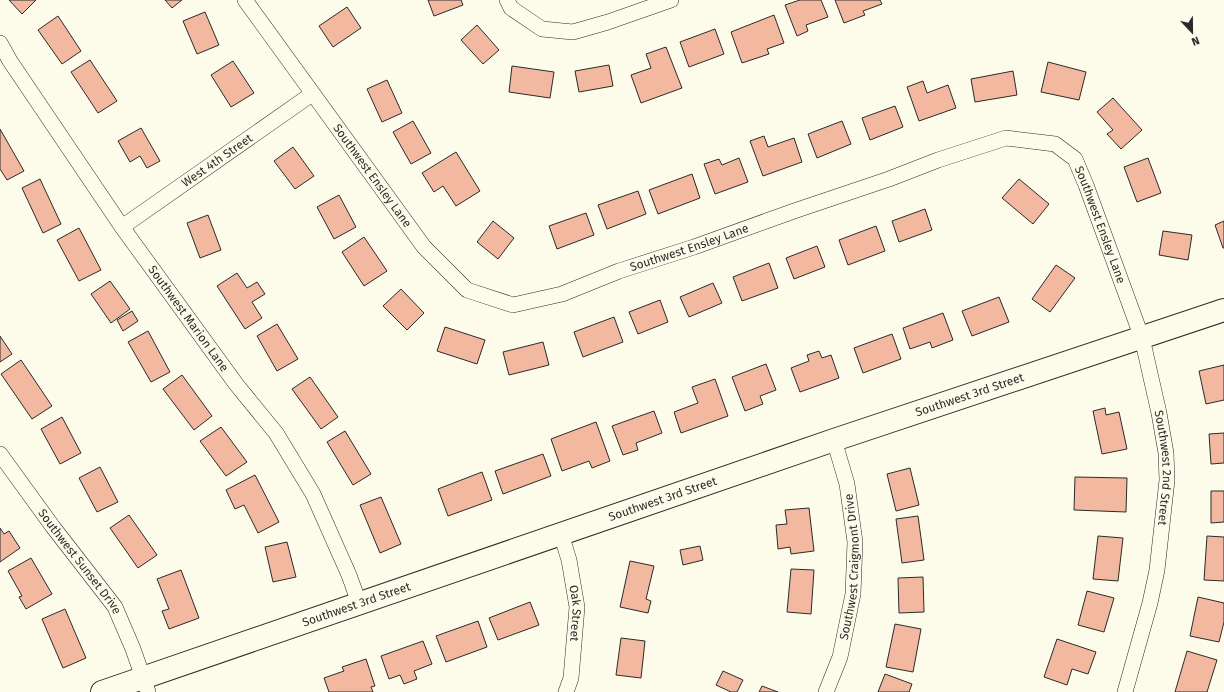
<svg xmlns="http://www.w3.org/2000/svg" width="1224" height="692" viewBox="0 0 1224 692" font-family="'Fira Sans',sans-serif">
  <rect width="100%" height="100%" fill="#fdfbea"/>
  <g fill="#f2b8a0" stroke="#2b2b2b">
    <path d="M9 0H36L22 14Z"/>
    <path d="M165 0H182L172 8Z"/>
    <path d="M428 0H461L463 5 434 16Z"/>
    <path d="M800 0H821L828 17 806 25 808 31 797 36 785 5Z"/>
    <path d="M835 0H880L882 4 863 11 865 15 844 23Z"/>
    <path d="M347 7 361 28 333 47 319 26Z"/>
    <path d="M205 12 219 45 197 54 183 21Z"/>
    <path d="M774 15 784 43 767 49 769 54 742 63 731 32Z"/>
    <path d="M58 16 81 51 62 64 38 30Z"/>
    <path d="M477 25 499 50 483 64 461 40Z"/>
    <path d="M715 29 724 54 689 67 680 42Z"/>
    <path d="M666 47 682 88 641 103 631 75 651 68 646 54Z"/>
    <path d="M90 60 117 101 98 113 71 72Z"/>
    <path d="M233 61 254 93 231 107 211 75Z"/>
    <path d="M1048 62 1086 72 1079 100 1041 92Z"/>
    <path d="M609 65 613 86 579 92 575 71Z"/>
    <path d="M512 66 554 72 550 98 509 92Z"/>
    <path d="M1013 71 1017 95 975 102 971 79Z"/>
    <path d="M387 80 402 113 382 122 367 89Z"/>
    <path d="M923 81 927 93 948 85 956 108 919 121 907 87Z"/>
    <path d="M1113 98 1142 130 1121 149 1107 134 1113 130 1097 112Z"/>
    <path d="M895 106 903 127 870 140 862 118Z"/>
    <path d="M413 121 431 153 411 164 393 132Z"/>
    <path d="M842 121 851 144 817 158 808 134Z"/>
    <path d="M141 128 160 161 147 168 140 156 130 162 118 141Z"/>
    <path d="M0 129 24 171 7 180 0 169Z"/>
    <path d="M764 136 768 147 794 138 802 162 763 176 750 141Z"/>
    <path d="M293 147 314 176 295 189 274 161Z"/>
    <path d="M456 152 480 191 456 206 443 186 434 192 422 173Z"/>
    <path d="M739 158 748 182 715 194 704 164 719 159 722 165Z"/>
    <path d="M1148 158 1161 193 1137 202 1124 167Z"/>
    <path d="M692 174 700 198 658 214 649 190Z"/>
    <path d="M40 179 61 224 43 233 22 188Z"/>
    <path d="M1019 179 1049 204 1033 224 1002 198Z"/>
    <path d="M638 191 646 214 607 229 598 205Z"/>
    <path d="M339 195 356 227 334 239 317 207Z"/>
    <path d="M925 209 932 230 899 242 892 221Z"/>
    <path d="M586 213 594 235 557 249 549 226Z"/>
    <path d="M208 215 221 250 200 258 187 223Z"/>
    <path d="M493 221 514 238 498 259 477 242Z"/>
    <path d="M1224 221V248H1223L1215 225Z"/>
    <path d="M876 226 885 251 848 265 839 240Z"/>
    <path d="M79 228 101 270 79 281 57 240Z"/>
    <path d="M1163 231 1192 235 1188 260 1159 255Z"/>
    <path d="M364 237 387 271 364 286 342 252Z"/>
    <path d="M817 246 825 267 794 279 786 258Z"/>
    <path d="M769 263 778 288 742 301 733 277Z"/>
    <path d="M1056 265 1075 278 1050 312 1032 299Z"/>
    <path d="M237 273 247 288 257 282 265 294 252 302 262 318 245 329 217 286Z"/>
    <path d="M110 281 130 309 111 323 91 294Z"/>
    <path d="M713 283 722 303 689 317 680 297Z"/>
    <path d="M401 289 424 313 407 330 383 306Z"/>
    <path d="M999 297 1009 322 972 336 962 311Z"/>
    <path d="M660 300 668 322 638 334 629 312Z"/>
    <path d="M132 311 138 321 123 331 117 320Z"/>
    <path d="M943 313 953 340 932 348 930 342 910 349 903 328Z"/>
    <path d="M614 317 623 342 583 357 574 332Z"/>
    <path d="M277 324 298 359 277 371 257 336Z"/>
    <path d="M445 327 485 340 477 364 437 351Z"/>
    <path d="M148 331 170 372 151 382 128 342Z"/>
    <path d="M892 334 901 359 863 373 854 348Z"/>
    <path d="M0 336 12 354 0 362Z"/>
    <path d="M543 342 549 365 509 375 503 352Z"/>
    <path d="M819 351 822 358 831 355 839 378 800 392 791 368 809 361 807 355Z"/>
    <path d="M21 360 52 406 32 419 1 374Z"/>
    <path d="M766 364 776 390 760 396 763 404 745 411 732 377Z"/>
    <path d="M1224 365V400L1206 404 1199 371Z"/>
    <path d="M182 375 212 416 194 430 163 389Z"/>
    <path d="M310 377 338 417 321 429 292 389Z"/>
    <path d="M715 379 728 416 681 433 674 412 698 403 692 387Z"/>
    <path d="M1105 408 1106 415 1119 412 1127 449 1102 454 1093 411Z"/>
    <path d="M654 411 662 433 636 443 638 450 623 455 612 426Z"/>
    <path d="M62 417 81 453 60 464 41 429Z"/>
    <path d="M596 422 610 461 592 468 589 461 562 471 551 439Z"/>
    <path d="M221 427 247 462 226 476 200 441Z"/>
    <path d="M345 431 371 474 353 485 327 442Z"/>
    <path d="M1224 433V463L1211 464 1209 434Z"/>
    <path d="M543 454 551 476 503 494 495 471Z"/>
    <path d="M100 467 118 502 97 512 79 478Z"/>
    <path d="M910 468 919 505 896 511 887 474Z"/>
    <path d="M482 472 492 500 448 516 438 489Z"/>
    <path d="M255 475 279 522 258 533 244 505 235 509 226 490Z"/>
    <path d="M1075 477 1127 478 1126 512 1074 510Z"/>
    <path d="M1211 491H1224V522L1211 523Z"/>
    <path d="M381 497 401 544 380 553 360 505Z"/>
    <path d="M809 508 814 551 791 554 790 547 778 549 776 525 787 524 785 510Z"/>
    <path d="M129 515 157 555 138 568 110 528Z"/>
    <path d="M918 516 924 560 902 563 896 519Z"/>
    <path d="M0 528 4 534 9 531 20 548 0 562Z"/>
    <path d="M1098 536 1123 538 1118 581 1093 579Z"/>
    <path d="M1207 536 1224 537V581L1204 580Z"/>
    <path d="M287 542 296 577 273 582 265 547Z"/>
    <path d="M700 546 703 560 683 565 680 550Z"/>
    <path d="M31 558 52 594 26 609 19 597 22 596 8 571Z"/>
    <path d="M630 561 654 566 646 599 651 601 648 613 620 607Z"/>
    <path d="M791 569 814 570 811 614 787 612Z"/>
    <path d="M181 570 199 618 169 629 162 611 169 609 157 579Z"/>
    <path d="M923 577 924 612 899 613 898 578Z"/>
    <path d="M1087 591 1114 598 1104 632 1078 625Z"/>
    <path d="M1198 597 1224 603V622L1219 642 1190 636Z"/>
    <path d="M530 602 539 625 498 640 489 618Z"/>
    <path d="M65 609 86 658 63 668 42 619Z"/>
    <path d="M478 621 487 647 446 662 436 636Z"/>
    <path d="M895 624 921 629 913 672 886 667Z"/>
    <path d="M621 638 645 641 641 678 616 675Z"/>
    <path d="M1057 639 1096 652 1088 674 1072 669 1067 685 1044 677Z"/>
    <path d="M423 641 432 664 414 671 417 679 404 684 400 675 389 679 381 656Z"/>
    <path d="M1187 651 1217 660 1207 692H1175Z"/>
    <path d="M366 659 375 686 371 687 373 692H329L324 678 344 671 342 667Z"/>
    <path d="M723 671 743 680 737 692H731L716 685Z"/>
    <path d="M885 674 912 684 909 692H878Z"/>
    <path d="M762 686 778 692H759Z"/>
  </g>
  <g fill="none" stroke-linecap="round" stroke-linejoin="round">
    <defs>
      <g id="street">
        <path id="s1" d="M245 0 424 247 467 290 513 305 562 294 619 271 694 247 797 210 889 179 938 160 1006 138 1055 144 1075 159 1086 185 1142 338 1159 413 1166 453 1167 480 1157 570 1150 603 1125 692"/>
        <path d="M507 0 511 8 542 29 573 32 608 22 671 0"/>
        <path id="s2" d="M0 43 10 61 122 227 236 384 276 433 313 494 349 575 359 603"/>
        <path id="s3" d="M122 227 312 94"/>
        <path id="s4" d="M0 454 53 527 115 607 133 649 148 692"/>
        <path id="s5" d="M561 534 569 560 577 607 571 678 566 692"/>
        <path id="s6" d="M826 692 840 657 853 594 855 542 847 484 834 440"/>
      </g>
      <g id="secondary">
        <path id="s7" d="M102 692 834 440 1224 310"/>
      </g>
    </defs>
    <use href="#street" stroke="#2b2b2b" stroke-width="16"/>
    <use href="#secondary" stroke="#2b2b2b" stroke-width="24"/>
    <use href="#street" stroke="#fdfbea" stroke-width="15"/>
    <use href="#secondary" stroke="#fdfbea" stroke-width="22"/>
  </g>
  <g text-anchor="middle" stroke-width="3" stroke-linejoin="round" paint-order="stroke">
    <g font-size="12" fill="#2b2b2b" stroke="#fdfbea">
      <text dy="4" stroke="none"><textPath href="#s3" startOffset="116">West 4th Street</textPath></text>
      <text dy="4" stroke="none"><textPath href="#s1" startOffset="217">Southwest Ensley Lane</textPath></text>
      <text dy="4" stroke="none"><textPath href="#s1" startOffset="1080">Southwest Ensley Lane</textPath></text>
      <text dy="4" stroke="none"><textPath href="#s1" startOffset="600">Southwest Ensley Lane</textPath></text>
      <text dy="4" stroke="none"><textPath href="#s2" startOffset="334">Southwest Marion Lane</textPath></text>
      <text dy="4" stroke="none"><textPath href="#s7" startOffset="917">Southwest 3rd Street</textPath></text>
      <text dy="4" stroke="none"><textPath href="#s1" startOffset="1333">Southwest 2nd Street</textPath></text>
      <text dy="4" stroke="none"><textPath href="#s7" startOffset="593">Southwest 3rd Street</textPath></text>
      <text dy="4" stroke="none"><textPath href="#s4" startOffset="134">Southwest Sunset Drive</textPath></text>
      <text dy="4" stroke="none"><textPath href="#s6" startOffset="129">Southwest Craigmont Drive</textPath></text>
      <text dy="4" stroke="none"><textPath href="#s7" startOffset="269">Southwest 3rd Street</textPath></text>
      <text dy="4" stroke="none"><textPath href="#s5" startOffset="81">Oak Street</textPath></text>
    </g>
  </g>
  <g transform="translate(1192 32) rotate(158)" stroke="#fdfbea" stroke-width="3" paint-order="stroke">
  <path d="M0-3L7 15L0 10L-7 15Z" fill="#2b2b2b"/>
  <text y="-6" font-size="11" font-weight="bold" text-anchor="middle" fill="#2b2b2b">N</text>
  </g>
</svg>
